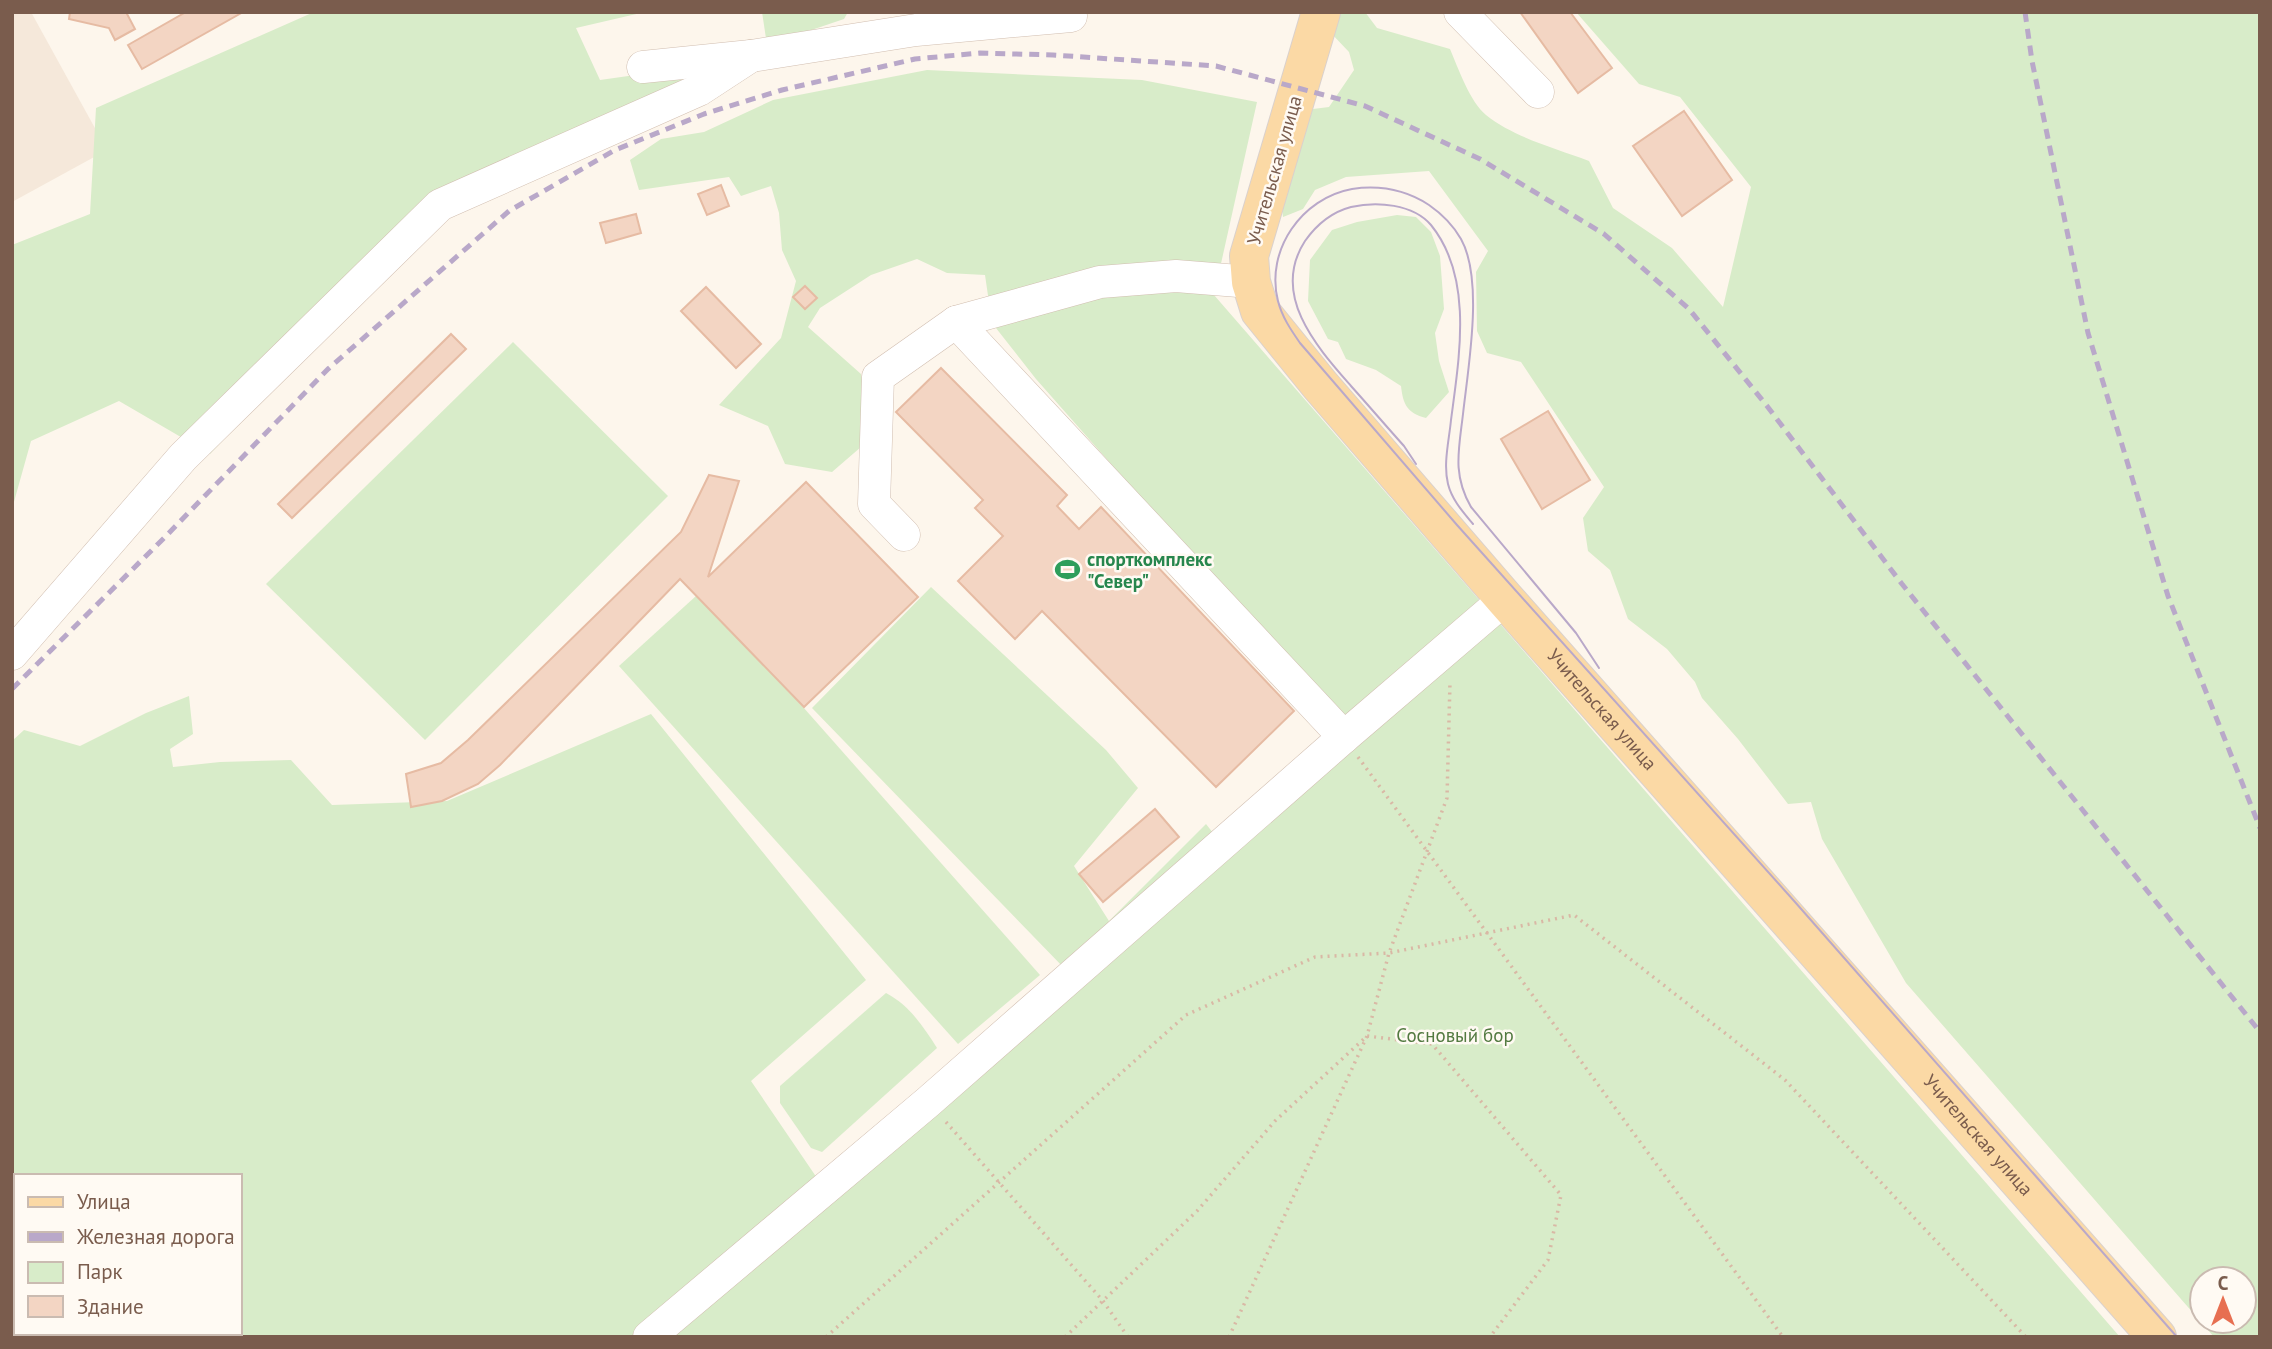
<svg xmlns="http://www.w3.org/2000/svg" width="2272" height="1349" viewBox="0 0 2272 1349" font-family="'PT Sans',sans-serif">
  <rect width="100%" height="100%" fill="#fdf6ec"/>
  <path fill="#f5e8da" d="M12 12H31L107 150 12 202Z"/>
  <g fill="#d8ecc9" fill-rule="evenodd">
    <path d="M314 12H645L576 28 600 80 720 63 436 215 210 454 119 401 31 441 12 509V245L90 214 96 108Z"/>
    <path d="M762 12H848L844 19 767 45Z"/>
    <path d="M1327 12H1365L1377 28 1450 49C1458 68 1470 102 1486 115 1515 138 1555 148 1589 161L1613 208 1672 248 1723 307 1751 187 1680 97 1639 84 1576 12H2260V1337H2214L1906 983 1822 839 1811 802 1788 804 1738 739 1702 698 1695 682 1667 649 1628 619 1610 570 1588 551 1583 518 1604 487 1521 362 1487 353 1477 331 1476 272 1488 251 1429 171 1346 177 1315 190 1303 209 1283 217 1280 192 1305 110 1329 107 1354 70 1349 52 1330 32ZM2202 1279H2244V1321H2202Z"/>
    <path d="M927 70 1142 80 1257 102 1214 295 2120 1337H12V741L24 730 80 746 146 713 189 696 193 734 170 749 173 767 220 762 291 760 332 805 447 801 651 714 866 980 751 1081 817 1178 1065 969 812 708 931 587 1106 750 1138 788 1074 866 1109 921 1206 824 1217 838 1345 729 1036 379 992 323 985 275 947 273 917 259 871 275 820 308 808 327 861 374 866 404 861 447 832 472 785 464 768 426 719 405 781 338 796 281 782 250 779 213 771 186 741 196 729 177 639 190 630 160 661 139 704 132 773 100ZM16 1176H240V1333H16Z"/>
    <path d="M1397 215 1416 217 1431 232 1440 256 1444 309 1435 333 1439 361 1449 392 1426 418C1407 413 1403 404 1401 386L1376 370 1346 359 1338 342 1328 339 1308 301 1310 260 1332 230 1357 222Z"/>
    <path d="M513 342 668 496 425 740 266 584Z"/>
    <path d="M696 596 788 690 1040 975 958 1044 619 666Z"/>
    <path d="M886 993C909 1005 923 1026 937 1048L822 1152 811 1148 780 1103V1086Z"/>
  </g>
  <g fill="#f3d5c3" stroke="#e6bba3" stroke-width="2">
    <path d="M70 12H126L135 29 115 40 109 28 69 19Z"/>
    <path d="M186 12H243L142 69 128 45Z"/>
    <path d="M1520 12H1570L1612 68 1578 93Z"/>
    <path d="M1684 111 1732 180 1682 216 1633 146Z"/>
    <path d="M721 185 729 206 707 215 698 194Z"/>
    <path d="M636 214 641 233 606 243 600 223Z"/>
    <path d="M805 286 817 298 805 309 793 297Z"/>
    <path d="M706 287 761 344 736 368 681 311Z"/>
    <path d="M451 334 466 349 292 518 278 504Z"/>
    <path d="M941 368 1067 495 1057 506 1079 529 1101 507 1294 711 1216 787 1042 611 1015 639 958 581 1003 536 975 508 983 500 896 412Z"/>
    <path d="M1548 411 1590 480 1542 509 1501 439Z"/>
    <path d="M709 475 739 481 708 577 806 482 918 597 804 707 680 579 500 765 478 784 442 801 411 807 406 774 441 763 468 740 681 532Z"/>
    <path d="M1155 809 1179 837 1103 902 1079 874Z"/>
  </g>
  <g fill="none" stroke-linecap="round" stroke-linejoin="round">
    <defs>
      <g id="minor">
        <path d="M1460 12 1538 92"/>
        <path d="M643 67 751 56 916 30 1071 16"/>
        <path d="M956 322 1344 737"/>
        <path d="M904 535 874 504 878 377 956 322 1100 282 1176 276 1251 282"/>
        <path d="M12 654 183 457 440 205 699 90 751 56"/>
        <path d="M649 1337 928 1102 1344 737 1505 599"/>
      </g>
      <g id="major">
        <path id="s1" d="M1321 12 1249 256 1251 282 1260 311 1320 385 1505 599 2157 1337"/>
      </g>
    </defs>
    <use href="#minor" stroke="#d1beb0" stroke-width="33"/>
    <use href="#major" stroke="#dad1cd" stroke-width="40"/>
    <g stroke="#d9b8a5" stroke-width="3.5" stroke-dasharray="2 5" stroke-linecap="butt">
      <path d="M1358 757 1783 1337"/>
      <path d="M946 1122 1103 1301 1128 1337"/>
      <path d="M826 1337 1186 1015 1315 957 1389 953 1574 915 1785 1080 2026 1337"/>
      <path d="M1065 1337 1197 1211 1275 1121 1367 1036 1432 1044 1561 1195 1548 1260 1490 1337"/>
      <path d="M1229 1337 1367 1036 1389 953 1447 798 1450 682"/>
    </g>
    <use href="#minor" stroke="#fff" stroke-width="32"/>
    <use href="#major" stroke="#fbd9a5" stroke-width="38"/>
    <g stroke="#b9a8c9" stroke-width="2">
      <path d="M1416 464 1404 446C1386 426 1369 406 1351 386 1317 347 1270 295 1305 241 1317 224 1332 212 1351 207 1377 201 1413 204 1431 225 1474 278 1459 358 1451 420 1449 441 1443 464 1448 484 1452 500 1463 512 1473 524"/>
      <path d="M1599 668 1576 633 1471 507C1452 474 1459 449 1463 414 1468 368 1484 280 1461 239 1453 225 1442 214 1429 205 1406 190 1379 185 1352 189 1302 198 1265 250 1278 301 1282 317 1291 330 1300 343L1457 525 1795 902 2177 1337"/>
    </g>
    <g stroke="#b9a8c9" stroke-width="5" stroke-dasharray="10 7" stroke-linecap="butt">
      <path d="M2025 12 2032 61 2088 333 2168 596 2260 828"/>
      <path d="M12 689 164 538 328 369 509 211 615 150 704 114 782 90 915 59 980 53 1053 55 1216 66 1365 106 1480 159 1604 234 1689 309 1767 406 1902 584 2260 1032"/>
    </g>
  </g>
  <defs>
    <symbol id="stadium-bare" viewBox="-9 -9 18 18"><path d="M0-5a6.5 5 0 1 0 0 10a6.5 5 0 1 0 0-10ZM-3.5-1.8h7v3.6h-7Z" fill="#2e9e5b" stroke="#fffaf3" stroke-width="2.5" paint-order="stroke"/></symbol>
  </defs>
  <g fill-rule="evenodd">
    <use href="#stadium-bare" x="1050" y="552" width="35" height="35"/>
  </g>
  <g text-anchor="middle" stroke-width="5" stroke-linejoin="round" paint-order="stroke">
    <g font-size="19" fill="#7a5c4d" stroke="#fffaf3">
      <text transform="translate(1274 170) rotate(-74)" y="7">Учительская улица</text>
      <text dy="7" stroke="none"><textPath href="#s1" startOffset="836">Учительская улица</textPath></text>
      <text dy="7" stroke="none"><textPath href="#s1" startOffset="1404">Учительская улица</textPath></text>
    </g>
    <g font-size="19" font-weight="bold" fill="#27864d" stroke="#fffaf3" text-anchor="start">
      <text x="1087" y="566">спорткомплекс<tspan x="1087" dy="22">"Север"</tspan></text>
    </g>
    <g font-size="19" fill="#537a41" stroke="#fffaf3">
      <text x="1455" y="1042">Сосновый бор</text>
    </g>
  </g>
  <rect width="2272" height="1349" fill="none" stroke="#7a5c4d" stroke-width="28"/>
  <rect x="14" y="1174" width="228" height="161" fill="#fffaf3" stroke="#cabbb1" stroke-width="2"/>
  <rect x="28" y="1197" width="35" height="10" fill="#fbd9a5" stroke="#cabbb1" stroke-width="2"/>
  <text x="77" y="1209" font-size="21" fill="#7a5c4d">Улица</text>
  <rect x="28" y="1232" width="35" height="10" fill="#b9a8c9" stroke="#cabbb1" stroke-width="2"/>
  <text x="77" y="1244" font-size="21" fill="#7a5c4d">Железная дорога</text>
  <rect x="28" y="1262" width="35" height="21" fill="#d8ecc9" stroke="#cabbb1" stroke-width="2"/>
  <text x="77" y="1279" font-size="21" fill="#7a5c4d">Парк</text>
  <rect x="28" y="1296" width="35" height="21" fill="#f3d5c3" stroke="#cabbb1" stroke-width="2"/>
  <text x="77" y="1314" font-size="21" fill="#7a5c4d">Здание</text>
  <g transform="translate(2223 1300)"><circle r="33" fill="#fffaf3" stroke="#cabbb1" stroke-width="2"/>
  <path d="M0-5L12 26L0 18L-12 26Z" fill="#e76f51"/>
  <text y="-10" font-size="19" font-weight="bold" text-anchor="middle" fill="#7a5c4d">С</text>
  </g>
</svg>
